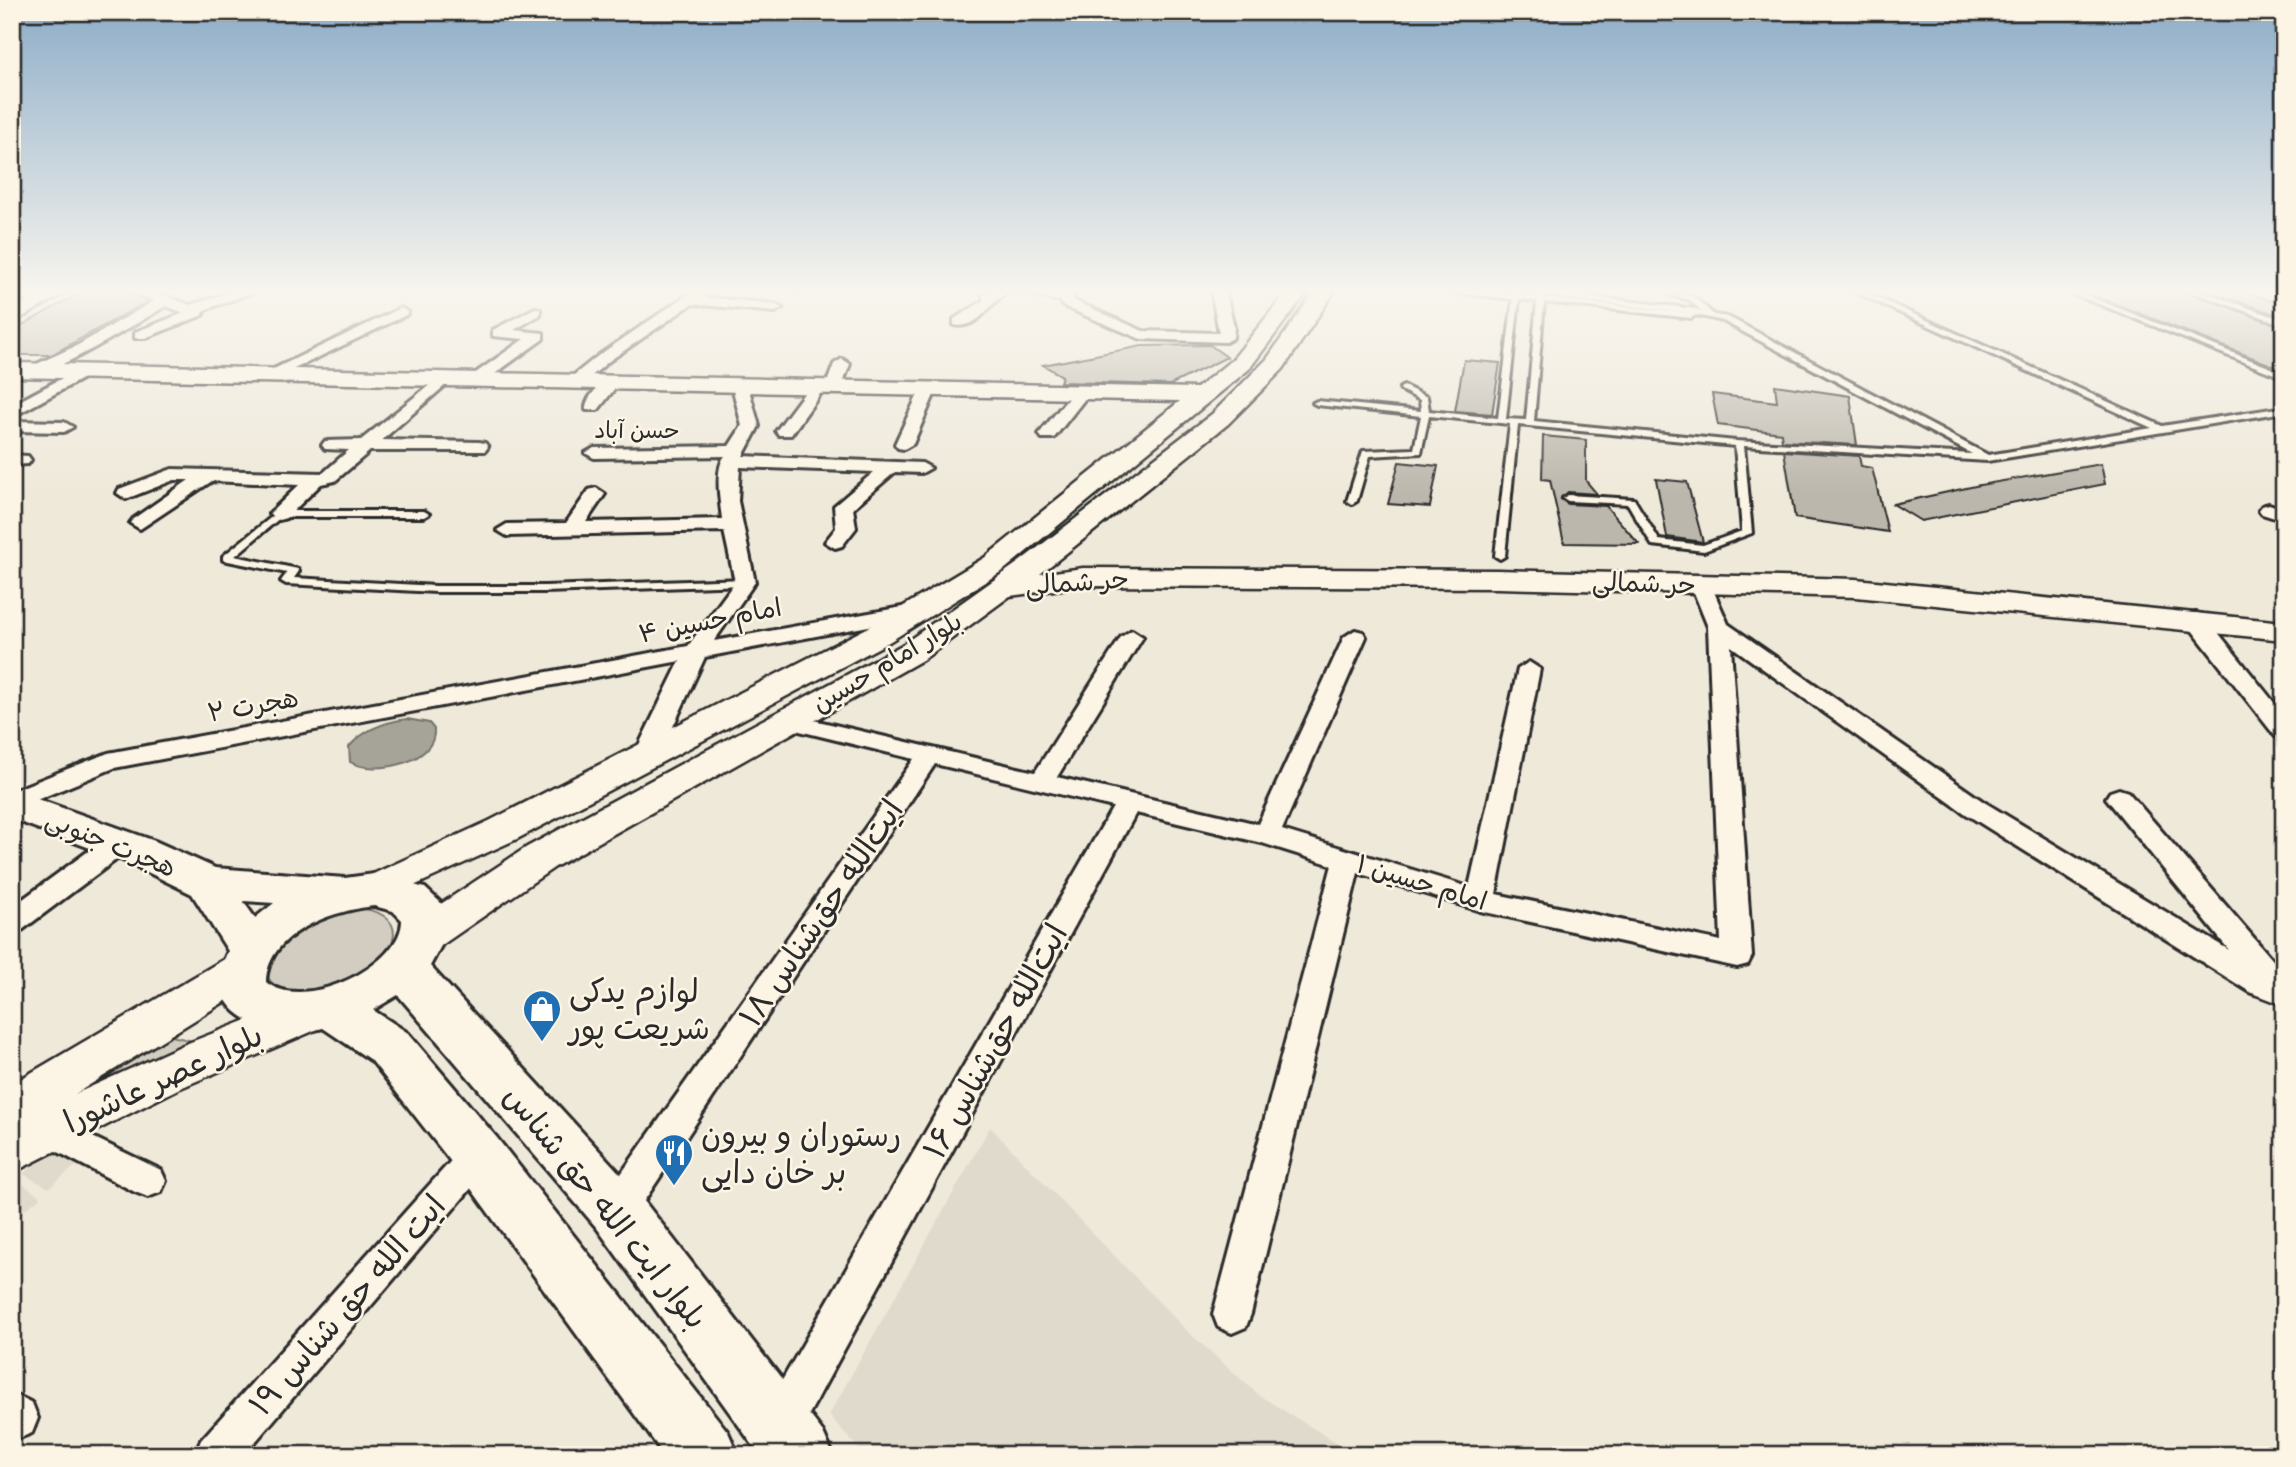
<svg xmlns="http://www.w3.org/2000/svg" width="2296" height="1467" viewBox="0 0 2296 1467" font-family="Sriracha,'Playpen Sans Arabic',sans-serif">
  <rect width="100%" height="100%" fill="#efe9da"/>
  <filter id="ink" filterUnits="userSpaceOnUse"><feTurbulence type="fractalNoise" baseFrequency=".0143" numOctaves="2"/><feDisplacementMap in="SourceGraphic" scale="14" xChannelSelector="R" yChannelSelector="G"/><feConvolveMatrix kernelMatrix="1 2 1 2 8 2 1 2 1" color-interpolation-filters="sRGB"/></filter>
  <g filter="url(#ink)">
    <g fill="#e0dacc">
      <path d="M990 1127 1185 1329 1260 1396 1357 1455H864L829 1415Z"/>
      <path d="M52 1150 77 1165 49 1188 23 1174Z"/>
      <path d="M17 1180 41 1197 12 1220V1184Z"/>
    </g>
    <g fill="#d2cdc0" stroke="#7e7c76" stroke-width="2">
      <path d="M352 908C412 910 401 953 360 977 350 983 336 986 325 991 296 1002 243 983 276 947 297 925 324 917 352 908Z"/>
      <path d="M165 1027 172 1036 193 1041 12 1123Z"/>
    </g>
    <path fill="#a6a399" stroke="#75736d" stroke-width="2" d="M407 719 429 723 434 729C437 763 374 776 350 762L349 747C364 729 384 722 407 719Z"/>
    <g fill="#bcb7ac" stroke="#2b2b2b" stroke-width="2">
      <path d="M87 289H118L148 301 51 355H12V331Z"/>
      <path d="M2077 289H2181L2284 327V370Z"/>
      <path d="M2202 289H2237L2284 305V317Z"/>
      <path d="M1210 345 1227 357 1170 385 1060 382 1062 376 1043 365 1142 346Z"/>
      <path d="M1464 360 1500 363 1492 414 1455 411Z"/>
      <path d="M1775 385 1850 396 1857 445 1782 441 1781 433 1718 425 1712 394 1777 402Z"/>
      <path d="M1543 436 1586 440V481L1597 494 1568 492 1561 499 1568 504 1606 506 1639 544 1564 543 1550 480 1542 479Z"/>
      <path d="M1784 451 1859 456 1861 466 1872 468 1888 532 1795 518Z"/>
      <path d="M1399 462 1438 466 1430 507 1388 504Z"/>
      <path d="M2101 464 2105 484 1921 521 1893 504 1980 485Z"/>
      <path d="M1656 479 1687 482 1703 542 1667 537Z"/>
    </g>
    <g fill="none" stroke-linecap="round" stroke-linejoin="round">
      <defs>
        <g id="lane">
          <path d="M1439 289H1461L1513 295V293L1494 289 1539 291 1696 309 1703 313 1690 300 1668 294 1671 292 1694 297 1714 315 1728 317 1988 455 2152 428 1853 291 1852 289H1858L2162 426 2284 407V412L1987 461 1744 446 1752 533 1704 551 1652 545 1628 504 1568 501 1563 498 1568 495 1634 499 1659 540 1703 545 1742 531 1735 446 1518 425 1505 556 1500 559 1495 556 1510 424 1429 416 1421 453 1370 456 1357 501 1352 504 1347 501 1363 451 1414 449 1421 416 1317 405 1313 403 1317 401 1421 411 1420 400 1401 390 1400 388 1404 386 1427 397 1429 411 1498 418 1513 299 1442 291ZM1520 294 1536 295 1537 297 1520 295ZM1543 296 1690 313 1544 298ZM1519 299 1537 301 1526 420 1506 419ZM1544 302 1691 318 1696 315 1723 321 1972 454 1736 441 1534 421Z"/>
          <path d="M2061 289H2070L2284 373V378Z"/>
          <path d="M2184 289H2194L2284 320V325Z"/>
          <path d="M2277 289H2284V292L2278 290Z"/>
          <path d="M279 511H424L429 514 424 517H281L235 556 298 569 299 571 294 578 436 586H545L745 579 750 582 745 585 545 592H436L286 584 281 581 287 573 223 560V556Z"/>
        </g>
        <g id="street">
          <path d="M128 289H147L190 305 241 289H262L204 310 203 315 145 338H135V332L184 313 166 306C143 319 49 379 28 374V368L78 345 154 301Z"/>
          <path d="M696 289H712L703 297 775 304 782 308 775 312 692 304 609 361 581 385H569V379L599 355Z"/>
          <path d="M786 289H807L800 293Z"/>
          <path d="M997 289H1039L1072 295 1075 301 1143 331 1219 333 1211 289H1225L1234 327 1233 338 1226 342 1141 339 1063 306 1061 301C1047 299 1026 291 1012 292 991 295 982 331 954 325V319L983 301V295Z"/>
          <path d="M12 293 50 292 57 296 50 300 12 301Z"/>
          <path d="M401 308 408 312 406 315 273 379 267 381 259 376Z"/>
          <path d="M535 308 540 309V315L514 330 543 333V339L482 383H470V377L524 339 493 336V330Z"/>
          <path d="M842 359 850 364 841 388 833 393 827 391 825 388 834 364Z"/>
          <path d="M83 367 89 369V375L12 417V405Z"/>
          <path d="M442 375 450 380 448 383 382 440 479 442 485 443 488 447 485 451H370L335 481 321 484 286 518 279 520 269 514 299 485 212 481 140 529 130 523 133 519 189 480H174L126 499 117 493 119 489 172 469 323 473 349 450 325 449 322 445 325 441 361 440Z"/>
          <path d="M611 378 617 380 619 383 598 410H586C584 400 601 381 611 378Z"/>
          <path d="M740 381 748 386 759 426 743 456 922 463 931 468 922 473 895 472 853 508 856 528 842 546 835 548 825 542 836 528 834 506 874 472 740 467 738 501 755 582 714 641 919 604 930 610 927 615 705 657 660 755 656 761H638L634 755 680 661 114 768 12 810V791L108 753 688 646 735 582 724 531 507 536 497 530 507 524 566 523 589 490 596 488 605 494 586 522 722 519C720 502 714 469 725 456L594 458 585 453 594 448 729 446 742 426 732 386Z"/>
          <path d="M817 382 825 387 791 435H779L776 431 779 427 811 384Z"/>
          <path d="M928 385 936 390 913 444 904 449 898 448 895 444 920 390Z"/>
          <path d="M1081 388 1089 393 1087 396 1054 438H1042L1039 434 1042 430 1075 390Z"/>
          <path d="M12 421 64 422 73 427 64 432 12 431Z"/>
          <path d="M12 455 28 456 31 460 28 464 12 465Z"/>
          <path d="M2269 504 2284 509V521L2262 514 2259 510 2262 506Z"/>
          <path d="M1701 579 1711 585 1728 624 1984 802 2229 950 2106 798 2110 792 2119 789 2128 792 2284 973V1005L2250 992 1966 814 1731 646 1752 956 1748 964 1737 967 1480 911 1358 873 1251 1314 1246 1327 1232 1333 1218 1327 1213 1314 1332 865 1262 843 1136 813 795 1440 780 1446 765 1440 759 1425 765 1410 1113 807 935 764 630 1222 617 1226 604 1222 599 1210 604 1198 914 759 779 726 776 721 779 716 788 714 1035 772 1121 637 1132 630 1143 637 1057 777 1258 824 1344 637 1355 630 1363 632 1366 637 1282 830 1469 887 1518 669 1529 662 1540 669 1496 894 1721 941 1708 627 1691 585Z"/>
          <path d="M2196 613 2204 615 2284 715V738L2275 736 2188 625 2185 620 2188 615Z"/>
          <path d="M119 834 129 836 133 843 129 850 22 930 12 933V907L109 836Z"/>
          <path d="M49 1116 161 1170 166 1181 161 1192 148 1197 135 1192 37 1141 32 1131 37 1121Z"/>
          <path d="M478 1140 490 1144 495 1155 490 1166 244 1455H195L201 1440 466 1144Z"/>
          <path d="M12 1393 32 1403 38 1418 32 1433 17 1439 12 1437Z"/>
        </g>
        <g id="secondary">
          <path d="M48 289H72L12 323V309Z"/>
          <path d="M1289 289H1309L1249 369 1004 570 889 642 517 839 374 904 360 900 354 890 360 880 489 821 867 628 984 558 1180 401 12 377V363L1197 388 1233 359Z"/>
          <path d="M1316 289H1336L1283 369 1228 424 1040 574 1083 568 1498 570 1856 579 2284 622V640L1856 597 1498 588 1083 586 1010 596 924 659 555 867 439 947 424 952 409 947 403 936 409 925 527 847 902 645 1019 562 1212 414 1267 359Z"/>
          <path d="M243 953 258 957 265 969 258 981 75 1094 183 1045 316 993 332 999 338 1011 332 1023 178 1089 12 1173V1084L228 957Z"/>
        </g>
        <path id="primary" d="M12 790 155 841 215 868 345 878 374 874 425 888 441 903 447 915 448 933 430 966 637 1192 823 1432 833 1455H760L597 1228 398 995 373 1010 408 1033 497 1138 728 1432 738 1455H664L459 1172 372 1061 323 1028C273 1042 196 1014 228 951L192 894 125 861 12 819ZM243 901 274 903 255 918ZM374 906 393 911 402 920C402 966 303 1013 266 982 268 932 332 911 374 906Z"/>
      </defs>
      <use href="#lane" stroke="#2b2b2b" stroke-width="6"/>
      <use href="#street" stroke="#2b2b2b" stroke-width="6"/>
      <use href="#secondary" stroke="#2b2b2b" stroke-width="5"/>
      <use href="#primary" stroke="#2b2b2b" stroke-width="6"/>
      <use href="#lane" fill="#fcf5e5" fill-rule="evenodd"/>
      <use href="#street" fill="#fcf5e5" fill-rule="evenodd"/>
      <use href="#secondary" fill="#fcf5e5" fill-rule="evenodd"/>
      <use href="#primary" fill="#fcf5e5" fill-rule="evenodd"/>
    </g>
  </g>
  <linearGradient id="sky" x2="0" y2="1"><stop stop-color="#8dadc8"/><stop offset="0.59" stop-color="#f8f5ee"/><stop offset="1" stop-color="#f8f5ee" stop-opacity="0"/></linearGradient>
  <rect width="2296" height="494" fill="url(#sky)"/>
  <defs>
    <symbol id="shop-pin" viewBox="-11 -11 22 30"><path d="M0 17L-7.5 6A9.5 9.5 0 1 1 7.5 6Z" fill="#1f6fb2" stroke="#fcf5e5"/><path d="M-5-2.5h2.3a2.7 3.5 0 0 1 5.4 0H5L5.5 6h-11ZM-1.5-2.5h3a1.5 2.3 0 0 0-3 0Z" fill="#fff"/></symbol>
    <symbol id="restaurant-pin" viewBox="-11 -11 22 30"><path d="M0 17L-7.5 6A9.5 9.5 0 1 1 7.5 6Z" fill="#1f6fb2" stroke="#fcf5e5"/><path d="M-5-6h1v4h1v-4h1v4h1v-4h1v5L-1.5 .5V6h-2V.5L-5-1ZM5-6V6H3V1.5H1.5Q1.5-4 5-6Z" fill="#fff"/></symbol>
  </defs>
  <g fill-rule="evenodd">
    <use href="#shop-pin" x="520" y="987" width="44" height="60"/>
    <use href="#restaurant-pin" x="652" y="1131" width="44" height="60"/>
  </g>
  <g text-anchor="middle" stroke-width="5" stroke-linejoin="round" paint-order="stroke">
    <g font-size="23" fill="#2b2b2b" stroke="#fcf5e5">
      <text x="637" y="438">حسن آباد</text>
    </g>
    <g font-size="26" fill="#2b2b2b" stroke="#fcf5e5">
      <text transform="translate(1077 582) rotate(-4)" y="9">حر شمالی</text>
      <text transform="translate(1644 583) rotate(2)" y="9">حر شمالی</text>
      <text transform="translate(710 620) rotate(-11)" y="9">امام حسین ۴</text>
      <text transform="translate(887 662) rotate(-31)" y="9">بلوار امام حسین</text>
      <text transform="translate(253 705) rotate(-10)" y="9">هجرت ۲</text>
      <text transform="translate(111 843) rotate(22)" y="9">هجرت جنوبی</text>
      <text transform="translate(1422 882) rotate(17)" y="9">امام حسین ۱</text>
    </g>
    <g font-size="32" fill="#2b2b2b" stroke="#fcf5e5">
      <text transform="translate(821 913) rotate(-56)" y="11">ایت‌الله حق‌شناس ۱۸</text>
      <text transform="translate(995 1041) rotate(-61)" y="11">ایت‌الله حق‌شناس ۱۶</text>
      <text transform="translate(163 1078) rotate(-25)" y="11">بلوار عصر عاشورا</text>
      <text transform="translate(606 1207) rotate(51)" y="11">بلوار ایت الله حق شناس</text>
      <text transform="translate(347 1305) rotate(-49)" y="11">ایت الله حق شناس ۱۹</text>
    </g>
    <g font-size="32" fill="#2b2b2b" stroke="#fcf5e5" text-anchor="start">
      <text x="569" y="1002">لوازم یدکی<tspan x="569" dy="37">شریعت پور</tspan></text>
      <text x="701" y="1146">رستوران و بیرون<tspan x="701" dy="37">بر خان دایی</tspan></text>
    </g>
  </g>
  <rect width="2296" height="1467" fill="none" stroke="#fcf5e5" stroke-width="42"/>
  <rect x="21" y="21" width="2254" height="1425" fill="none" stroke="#2b2b2b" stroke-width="2.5" filter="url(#ink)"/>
</svg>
